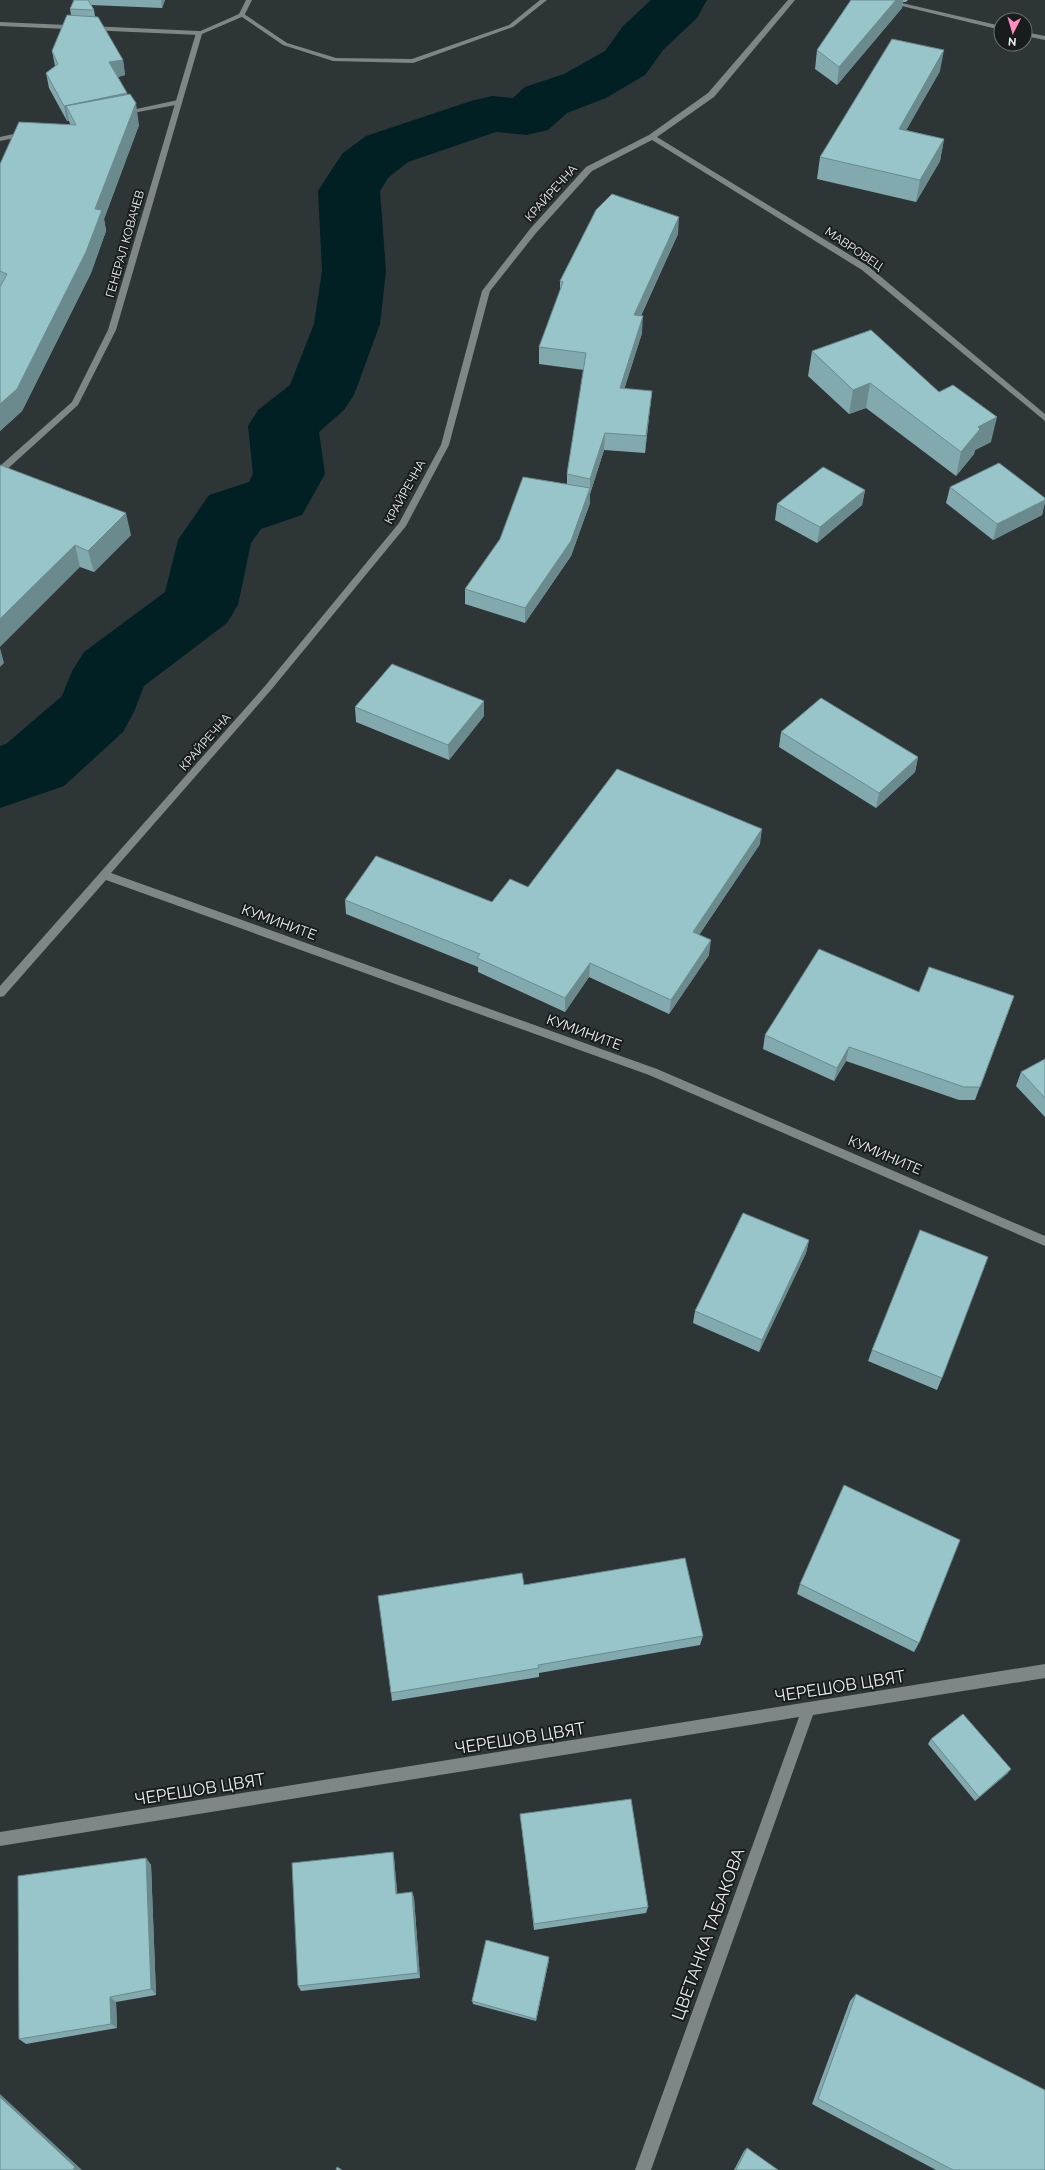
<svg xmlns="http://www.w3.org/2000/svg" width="1045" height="2170" viewBox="0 0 1045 2170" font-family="Raleway,sans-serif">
  <rect width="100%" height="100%" fill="#2e3536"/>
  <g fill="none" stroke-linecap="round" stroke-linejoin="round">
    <path fill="#002023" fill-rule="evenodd" d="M651 0H707L697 18 663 50 645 75 606 98 567 113 548 130 527 135 496 132 408 162 388 178 380 191 386 271 380 324 354 395 344 410 319 432 325 474 302 515 261 529 251 543 238 605 227 623 144 686 134 712 123 732 64 786 0 808V746L6 744 62 696 72 671 84 652 165 592 178 540 209 495 249 482 253 474 248 426 258 410 290 385 314 324 322 271 318 191 334 166 343 153 366 136 471 101 492 96 513 98 525 87 564 74 605 51 623 26Z"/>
    <g fill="#7e8686" fill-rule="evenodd">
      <path d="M540 0H547L513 27 413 63 333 61 283 45 239 15 244 14 287 43 336 58 412 59 509 25Z"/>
      <path d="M788 0H795L714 97 657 137 868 266 1045 414V421L862 270 652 140 592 171 536 233 490 291 449 445 406 526 271 690 111 873 657 1069 1045 1236V1246L649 1075 106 880 4 996 0 997V986L265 686 399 523 441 445 482 291 530 229 586 167 649 135 708 93Z"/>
      <path d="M877 0H889L1001 26V30Z"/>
      <path d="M0 22 199 31 202 33 199 35 0 26Z"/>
      <path d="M1025 32 1045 36V40L1025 36Z"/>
      <path d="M178 100 182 102 181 104 122 115 118 113Z"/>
      <path d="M27 131 31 133 30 135 0 141V137Z"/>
      <path d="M1045 1664V1678L813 1715 651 2170H635L799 1717 0 1846V1832Z"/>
    </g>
    <path fill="#7e8686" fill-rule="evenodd" d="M246 0H252L244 16 202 34 116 330 78 405 3 473 0 474V466L72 402 108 330 196 33 239 14Z"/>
  </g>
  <g fill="#82a9ad">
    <path d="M74 0H165L162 8 91 5 94 10 95 16 123 60 125 75 118 77 127 93 139 125 104 219 106 231 91 273 22 411 0 431V164L70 124 69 121H67L49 88 46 73 55 66 52 51 71 15 70 9Z"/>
    <path d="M851 0H908L906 2H903L902 8 837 85 815 69 817 50Z"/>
    <path d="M940 71 906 130 944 139 940 161 916 202 817 179 820 157Z"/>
    <path d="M678 234 641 316 642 333 624 389 652 391 650 408 645 453 604 450 590 494V503L571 556 525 623 465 604V589L567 484V474L584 370 539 364V347L560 292V281Z"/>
    <path d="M812 351 991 442 975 450 974 454 956 476 866 408 849 414 808 376Z"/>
    <path d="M0 465 131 535 94 572 80 567Z"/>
    <path d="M950 487 1045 498V502L1042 515 993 540 946 503Z"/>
    <path d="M865 490 862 505 817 543 775 520 777 504Z"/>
    <path d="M355 707 484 716 449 760 356 722Z"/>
    <path d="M781 732 918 757 915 772 876 808 779 747Z"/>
    <path d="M760 844 699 935 709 955 669 1014 589 977 565 1012 478 972V967L346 914 345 900 492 902 528 887Z"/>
    <path d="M919 992 1014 996 975 1100H959L846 1061 834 1081 763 1049 765 1035Z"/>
    <path d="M1045 1059V1117L1016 1086 1021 1072Z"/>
    <path d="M809 1240 806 1253 759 1352 693 1323 695 1311Z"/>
    <path d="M872 1350 942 1378 937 1390 868 1361Z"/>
    <path d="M800 1584 919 1643 914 1652 797 1594Z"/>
    <path d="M524 1585 703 1636 700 1645 539 1673V1677L392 1701 391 1693Z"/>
    <path d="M931 1739 1008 1773 975 1801 928 1744Z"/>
    <path d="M520 1814 648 1907 646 1913 534 1930 521 1821Z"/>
    <path d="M393 1852 394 1858 397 1894 412 1892 414 1898 420 1978 301 1991 298 1986Z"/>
    <path d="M146 1858 151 1865 156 1995 116 2002 117 2028 26 2044 19 2039Z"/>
    <path d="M549 1960 536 2021 473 2004 472 2001Z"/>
    <path d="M856 1994 1045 2170H936L812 2104 850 2001Z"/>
    <path d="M747 2148 778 2170H734L744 2151Z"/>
  </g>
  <g fill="#6a8a8d">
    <path d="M161 0H165L162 8Z"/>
    <path d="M896 0H903L902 8 837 85 839 67Z"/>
    <path d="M944 50 940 71 895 150 899 129Z"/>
    <path d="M123 60 125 75 112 78 109 62Z"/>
    <path d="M127 93 130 108 66 106 69 121H67L64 106Z"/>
    <path d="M136 103 139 125 104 219 106 231 91 273 22 411 0 431V404L95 209Z"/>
    <path d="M944 139 940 161 916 202 920 180Z"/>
    <path d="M679 217 678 234 633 332 634 315Z"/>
    <path d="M643 316 642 333 619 406 620 388Z"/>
    <path d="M870 383 866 408 849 414 853 390Z"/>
    <path d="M652 391 650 408 645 453 646 436Z"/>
    <path d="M997 417 991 442 975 450 974 454 956 476 961 452 978 427Z"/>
    <path d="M605 433 604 450 590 494V503L571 556 525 623V608L590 490V479Z"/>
    <path d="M865 490 862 505 817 543 820 527Z"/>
    <path d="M1045 500V502L1042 515 993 540 997 524Z"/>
    <path d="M126 513 131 535 94 572 88 551Z"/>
    <path d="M75 545 80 567 0 647V619Z"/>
    <path d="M0 648 4 663 0 667Z"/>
    <path d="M484 701V716L449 760 448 745Z"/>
    <path d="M918 757 915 772 876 808 879 793Z"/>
    <path d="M762 829 760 844 691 947 693 932Z"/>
    <path d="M711 940 709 955 669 1014 671 1000Z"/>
    <path d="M590 963 589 977 565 1012V998Z"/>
    <path d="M849 1047 846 1061 834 1081 837 1068Z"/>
    <path d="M809 1240 806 1253 759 1352 762 1340Z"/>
    <path d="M1011 1769 1008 1773 975 1801 979 1797Z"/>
    <path d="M393 1852 394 1858 398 1900 396 1894Z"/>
    <path d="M146 1858 151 1865 156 1995 151 1989Z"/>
    <path d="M412 1892 414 1898 420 1978 418 1973Z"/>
    <path d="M549 1957V1960L536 2021V2019Z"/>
    <path d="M110 1997 116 2002 117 2028 111 2024Z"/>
    <path d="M0 2094 82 2170H73L0 2097Z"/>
  </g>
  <g fill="#97c5c9" stroke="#6a8a8d">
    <path d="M74 0H88L94 10 70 9Z"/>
    <path d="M851 0H896L839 67 817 50Z"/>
    <path d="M67 15 98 17 123 60 109 62 127 93 64 106 46 73 58 64 52 51Z"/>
    <path d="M892 39 944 50 899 129 944 139 920 180 820 157Z"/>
    <path d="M130 94 136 103 95 209 102 210 86 252 17 389 0 404V287L7 274 0 271V164L19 122 76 125 66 106Z"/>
    <path d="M612 194 679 217 634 315 643 316 620 388 652 391 646 436 605 433 590 479 567 474 586 353 539 347 563 282 560 281 596 210Z"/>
    <path d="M871 330 939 392 953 385 997 417 978 427 980 429 961 452 870 383 853 390 812 351Z"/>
    <path d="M999 463 1045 498V500L997 524 950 487Z"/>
    <path d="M0 465 126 513 88 551 75 545 0 619Z"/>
    <path d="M823 467 865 490 820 527 777 504Z"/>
    <path d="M523 477 590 488 571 541 525 608 465 589 500 539Z"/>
    <path d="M392 664 484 701 448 745 355 707Z"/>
    <path d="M821 698 918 757 879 793 781 732Z"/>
    <path d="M617 769 762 829 693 932 711 940 671 1000 590 963 565 998 477 958 480 954 345 900 376 856 492 902 510 879 528 887Z"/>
    <path d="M819 949 919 992 929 967 1014 996 980 1087H964L849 1047 837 1068 765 1035Z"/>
    <path d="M1045 1059V1098L1021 1072Z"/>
    <path d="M743 1213 809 1240 762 1340 695 1311Z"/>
    <path d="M920 1230 988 1257 942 1378 872 1350Z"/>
    <path d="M844 1485 960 1540 919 1643 800 1584Z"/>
    <path d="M685 1558 703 1636 538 1665 539 1668 391 1693 378 1596 522 1573 524 1585Z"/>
    <path d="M963 1714 1011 1769 979 1797 931 1739Z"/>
    <path d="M631 1799 648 1907 534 1924 520 1814Z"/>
    <path d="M393 1852 396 1894 412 1892 418 1973 298 1986 292 1863Z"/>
    <path d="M146 1858 151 1989 110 1997 111 2024 19 2039 18 1876Z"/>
    <path d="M486 1940 549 1957 536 2019 472 2001Z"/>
    <path d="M856 1994 1045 2090V2170H953L818 2099Z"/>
    <path d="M0 2097 75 2167 73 2170H0Z"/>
    <path d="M747 2148 778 2170H736Z"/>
    <path d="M337 2167 342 2170H336Z"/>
  </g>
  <g text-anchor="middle" stroke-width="4" stroke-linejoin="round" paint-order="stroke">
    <g font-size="12" fill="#ecf0f0" stroke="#191c1c">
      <text transform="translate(551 193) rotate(-48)" y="4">КРАЙРЕЧНА</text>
      <text transform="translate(125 244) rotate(-74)" y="4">ГЕНЕРАЛ КОВАЧЕВ</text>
      <text transform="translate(854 249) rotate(34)" y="4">МАВРОВЕЦ</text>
      <text transform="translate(405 492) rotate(-61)" y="4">КРАЙРЕЧНА</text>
      <text transform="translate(205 742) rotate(-49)" y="4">КРАЙРЕЧНА</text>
    </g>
    <g font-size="14" fill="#ecf0f0" stroke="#191c1c">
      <text transform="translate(279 922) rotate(20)" y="5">КУМИНИТЕ</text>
      <text transform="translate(584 1032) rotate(20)" y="5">КУМИНИТЕ</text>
      <text transform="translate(885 1155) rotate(23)" y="5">КУМИНИТЕ</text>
    </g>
    <g font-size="17" fill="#ecf0f0" stroke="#191c1c">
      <text transform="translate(840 1686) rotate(-9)" y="6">ЧЕРЕШОВ ЦВЯТ</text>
      <text transform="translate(520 1738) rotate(-9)" y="6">ЧЕРЕШОВ ЦВЯТ</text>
      <text transform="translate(200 1789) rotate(-9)" y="6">ЧЕРЕШОВ ЦВЯТ</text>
      <text transform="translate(708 1934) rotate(-70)" y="6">ЦВЕТАНКА ТАБАКОВА</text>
    </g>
  </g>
  <g transform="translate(1013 32) rotate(185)"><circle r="19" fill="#191c1c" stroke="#6d7171"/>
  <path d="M0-3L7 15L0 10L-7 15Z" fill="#fd8ebf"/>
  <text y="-6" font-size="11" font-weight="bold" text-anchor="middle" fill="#ecf0f0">N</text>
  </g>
</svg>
